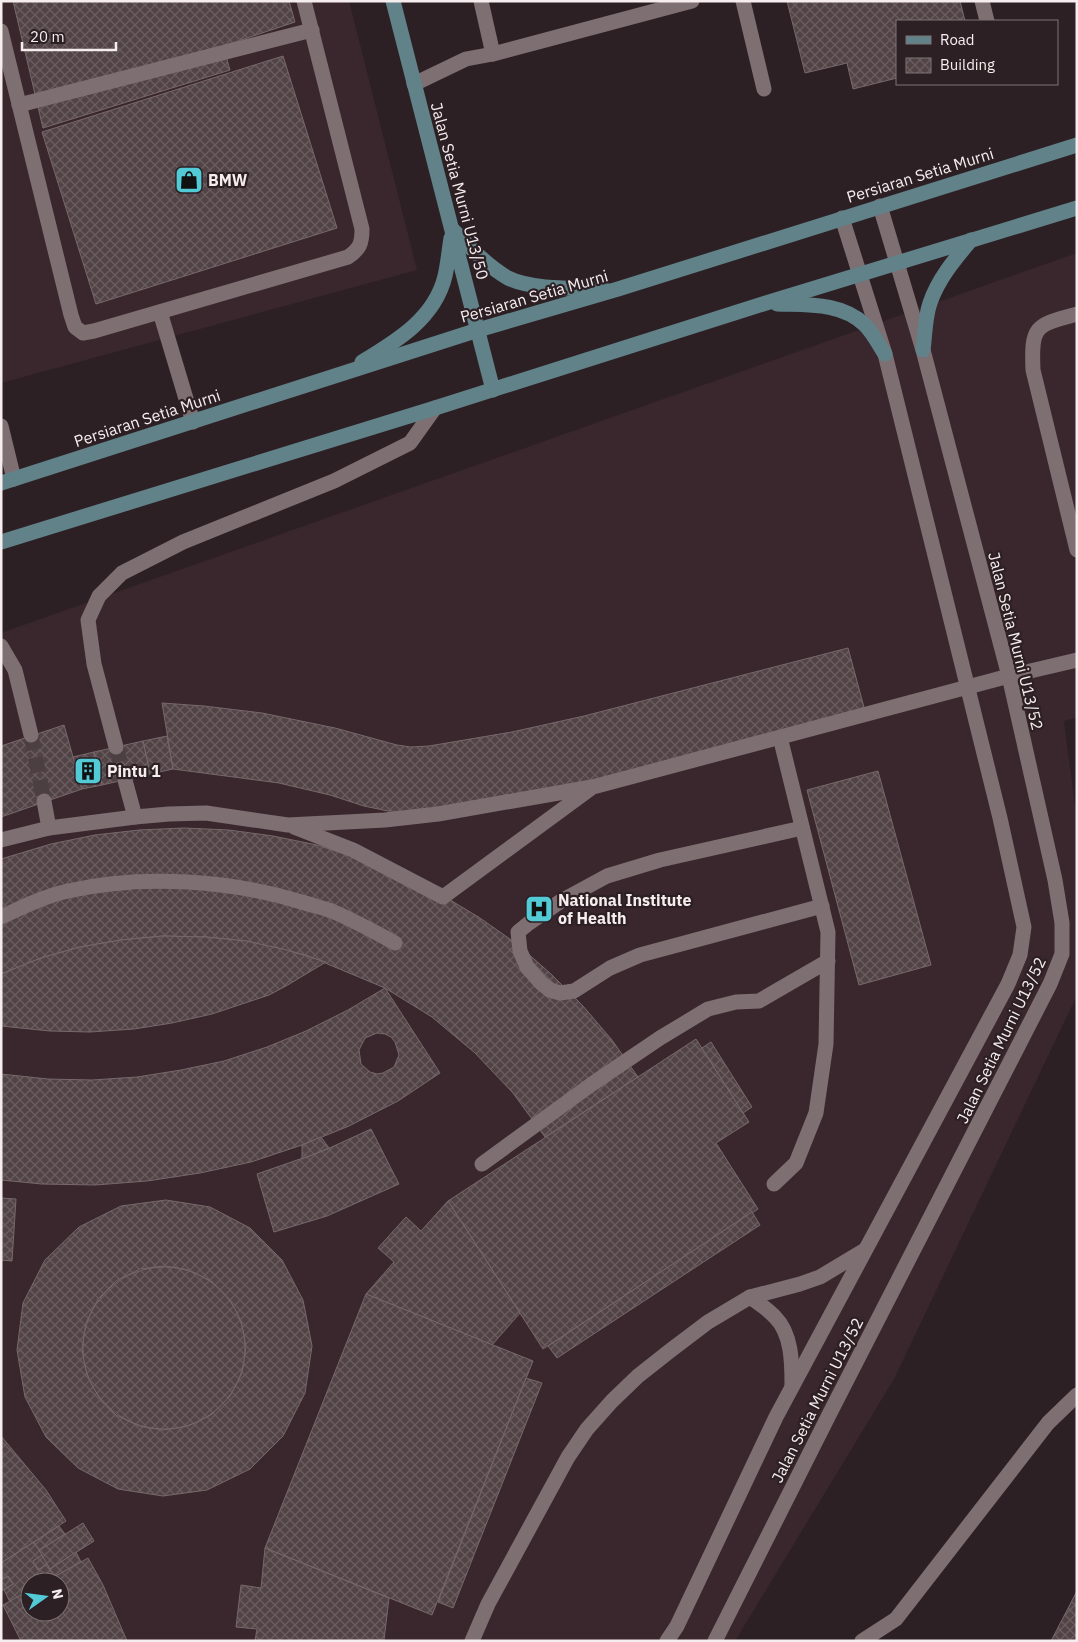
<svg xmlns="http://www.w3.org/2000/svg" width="1078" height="1642" viewBox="0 0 1078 1642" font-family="'IBM Plex Sans',sans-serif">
  <defs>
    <pattern id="building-cross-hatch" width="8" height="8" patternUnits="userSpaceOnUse" patternTransform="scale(1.25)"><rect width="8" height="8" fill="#514346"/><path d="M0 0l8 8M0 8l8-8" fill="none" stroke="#6b5e61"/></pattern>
  </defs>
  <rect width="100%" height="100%" fill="#2d2024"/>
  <g fill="#3a272d" fill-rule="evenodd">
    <path d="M1 1H349L417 270 1 383Z"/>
    <path d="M1077 253V717L1064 721 1077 822V995L894 1379 735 1641H1V633ZM30 1582H60V1612H30Z"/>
  </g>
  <g fill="url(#building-cross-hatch)" stroke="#77686c" fill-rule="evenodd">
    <path d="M13 1H289L295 22 223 46 230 70 43 128Z"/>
    <path d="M787 1H960L965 21H897V78L853 89 847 63 805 73Z"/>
    <path d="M283 56 337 228 96 304 42 132Z"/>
    <path d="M848 648 865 711 596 779 412 812 388 811 364 806 330 795 279 783 173 769 162 703 204 706 262 713 335 728 397 745 411 747 429 746 512 732 584 716Z"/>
    <path d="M64 725 82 789 1 817V746Z"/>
    <path d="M167 736 173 769 150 774 143 741Z"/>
    <path d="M143 741 150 774 102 785 94 752Z"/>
    <path d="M94 752 102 785 82 789 73 757Z"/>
    <path d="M878 771 931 965 859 985 807 790Z"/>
    <path d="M184 828 229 830 273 836 317 845 360 859 442 895 480 918 517 944 551 974 583 1006 612 1040 638 1077 545 1137 513 1093 475 1053 432 1017 385 988 306 955 246 941 206 937 163 936 121 940 80 947 41 958 1 974V859L51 844 95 835 139 830Z"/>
    <path d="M163 936 206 937 246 941 287 950 326 962 286 986 269 995 212 1014 172 1023 134 1029 90 1032 50 1031 1 1026V974L41 958 80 947 121 940Z"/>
    <path d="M385 988 440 1073 398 1101 349 1126 302 1145 251 1162 200 1173 147 1181 95 1185 42 1184 1 1180V1074L48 1079 92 1080 137 1077 181 1070 224 1061 267 1047 306 1031 348 1010ZM377 1033 385 1034 391 1037 395 1042 399 1055 394 1067 383 1073 377 1074 370 1072 361 1064 359 1050 365 1038Z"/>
    <path d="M696 1039 749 1122 716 1143 758 1209 543 1349 448 1201Z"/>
    <path d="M711 1042 752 1107 743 1113 702 1048Z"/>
    <path d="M371 1129 399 1184 327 1216 274 1232 257 1174 323 1151Z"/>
    <path d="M321 1137 329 1148 302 1159V1145Z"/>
    <path d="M1 1198 16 1199 12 1261 1 1260Z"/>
    <path d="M166 1200 210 1207 250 1228 282 1260 303 1300 312 1346 305 1393 283 1436 250 1469 207 1490 163 1496 118 1489 78 1468 46 1437 25 1397 17 1350 23 1303 45 1260 79 1227 121 1206ZM165 1266 189 1270 211 1281 229 1299 241 1321 246 1347 242 1373 230 1396 211 1415 188 1426 163 1430 139 1426 116 1415 99 1397 87 1375 82 1349 86 1323 98 1299 116 1281 140 1269Z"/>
    <path d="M448 1201 520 1313 492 1345 366 1294 394 1262 378 1248 406 1217 421 1231Z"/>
    <path d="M752 1212 760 1225 557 1358 548 1346Z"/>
    <circle cx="164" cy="1348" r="81"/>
    <path d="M366 1294 533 1361 432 1615 265 1548Z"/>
    <path d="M526 1378 542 1383 453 1608 438 1602Z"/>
    <path d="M1 1436 46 1490 66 1521 1 1563Z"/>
    <path d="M83 1523 94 1541 50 1569 38 1551Z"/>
    <path d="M59 1526 65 1534 38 1551 34 1542Z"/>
    <path d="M34 1542 42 1555 33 1561 38 1570 47 1564 54 1577 45 1582H30V1590L10 1602 4 1590 13 1584 8 1576 1 1580V1563Z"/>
    <path d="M265 1548 389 1598 384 1640 255 1641 257 1629 236 1627 241 1585 261 1588Z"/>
    <path d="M76 1552 81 1562 54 1577 50 1569Z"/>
    <path d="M42 1555 47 1564 38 1570 33 1561Z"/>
    <path d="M88 1558 103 1585 127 1641H21L3 1605 30 1590V1612H60V1582H45Z"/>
    <path d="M8 1576 13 1584 1 1591V1580Z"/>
    <path d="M1077 1591V1641H1051Z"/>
  </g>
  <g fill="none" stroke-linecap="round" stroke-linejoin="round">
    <g stroke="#4b3f42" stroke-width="15" stroke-dasharray="15 8" stroke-linecap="butt">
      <path d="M31 735 44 801"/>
      <path d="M116 747 125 780"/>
    </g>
    <g stroke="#7e6f73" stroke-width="15">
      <path d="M481 1 493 54"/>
      <path d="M743 1 764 89"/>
      <path d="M982 1 987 21"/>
      <path d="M1 31 71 315 75 327 83 333 94 331 348 257C360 249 362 243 362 229L304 1"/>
      <path d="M414 84 466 59 493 54 692 1"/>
      <path d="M19 105 312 30"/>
      <path d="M160 312 193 422"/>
      <path d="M1077 314C1036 325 1031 325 1033 370L1077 550"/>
      <path d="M1009 676 1077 660"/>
      <path d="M802 828 660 860 607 876 561 901 529 923 518 932 520 951 527 967 541 983 550 990 560 993 574 991 610 968 640 955 822 906"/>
      <path d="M1 917C23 907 45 896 68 891 143 874 232 880 305 903 314 906 325 908 334 912 355 921 375 932 395 943"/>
      <path d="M482 1164 592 1084 660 1038 708 1009 736 1002 759 1001 828 961"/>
      <path d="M774 1184 796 1163 816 1113 826 1044 828 932 780 737"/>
      <path d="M862 1641 896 1619 1048 1423 1077 1395"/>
    </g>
    <g stroke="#7e6f73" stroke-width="15">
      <path d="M1 426 14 479"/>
      <path d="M1 646 15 670 31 735"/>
      <path d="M116 747 94 664 88 620 99 596 122 573 183 542 334 481 410 443 435 408"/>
      <path d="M125 780 135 817"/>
      <path d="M44 801 49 828"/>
      <path d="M294 827 353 850 443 897 590 789"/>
      <path d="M1 840 49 828 135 817 169 814 206 813 288 825 385 820 438 814 593 787 1009 676"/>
      <path d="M750 1297C758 1303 768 1309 775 1317 792 1334 792 1363 792 1385"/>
      <path d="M472 1641 488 1604 568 1457 587 1429 612 1401 638 1376 671 1350 708 1322 750 1297 800 1284 820 1277 865 1250"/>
      <path d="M667 1641 677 1626 776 1417 1008 984 1020 955 1024 927 1000 818 885 354 842 218"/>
      <path d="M715 1641 833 1407 1050 984 1062 954V923L1055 880 1009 676 923 350 880 206"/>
    </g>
    <g stroke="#608288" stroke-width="15">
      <path d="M393 1 493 390"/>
      <path d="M453 230C470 247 487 266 508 278 532 290 577 288 604 289"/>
      <path d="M777 304C806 305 842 302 865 325 873 333 879 345 885 354"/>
      <path d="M923 350C925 335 925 317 930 303 938 279 955 259 971 240"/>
      <path d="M362 362C397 341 435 318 445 276 448 263 449 250 451 238"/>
      <path d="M1 483 478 330 618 289 1077 145"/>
      <path d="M1 542 435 408 766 303 1077 208"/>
    </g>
  </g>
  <defs>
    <symbol id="shop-square" viewBox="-11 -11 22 22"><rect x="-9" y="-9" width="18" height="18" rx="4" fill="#52cbd7" stroke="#2d2024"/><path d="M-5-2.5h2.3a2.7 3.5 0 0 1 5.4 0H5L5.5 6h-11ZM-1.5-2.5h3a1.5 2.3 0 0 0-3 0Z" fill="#111"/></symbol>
    <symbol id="building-square" viewBox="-11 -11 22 22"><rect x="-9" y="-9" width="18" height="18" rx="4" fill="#52cbd7" stroke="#2d2024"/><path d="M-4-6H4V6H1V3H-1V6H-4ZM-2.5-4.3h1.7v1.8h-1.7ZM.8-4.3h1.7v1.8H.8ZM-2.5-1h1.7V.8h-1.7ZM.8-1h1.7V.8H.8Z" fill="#111"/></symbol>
    <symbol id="hospital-square" viewBox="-11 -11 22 22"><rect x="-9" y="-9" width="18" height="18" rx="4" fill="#52cbd7" stroke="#2d2024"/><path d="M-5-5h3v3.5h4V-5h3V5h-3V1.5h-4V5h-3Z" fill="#111"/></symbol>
  </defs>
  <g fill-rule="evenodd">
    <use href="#shop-square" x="173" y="164" width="32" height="32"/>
    <use href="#building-square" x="72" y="755" width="32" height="32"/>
    <use href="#hospital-square" x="523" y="893" width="32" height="32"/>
  </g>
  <g text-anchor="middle" stroke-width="4.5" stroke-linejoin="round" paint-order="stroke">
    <g font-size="16" fill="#f6edef" stroke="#2d2024">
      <text transform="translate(920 175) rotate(-17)" y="6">Persiaran Setia Murni</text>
      <text transform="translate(460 191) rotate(75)" y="6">Jalan Setia Murni U13/50</text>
      <text transform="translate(534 296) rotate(-16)" y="6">Persiaran Setia Murni</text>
      <text transform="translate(147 418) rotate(-18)" y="6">Persiaran Setia Murni</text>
      <text transform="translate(1016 641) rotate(76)" y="6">Jalan Setia Murni U13/52</text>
      <text transform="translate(1001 1040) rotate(-64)" y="6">Jalan Setia Murni U13/52</text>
      <text transform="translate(817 1400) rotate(-63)" y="6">Jalan Setia Murni U13/52</text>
    </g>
    <g font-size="16" font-weight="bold" fill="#f6edef" stroke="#2d2024" text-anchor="start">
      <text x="208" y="186">BMW</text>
      <text x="107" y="777">Pintu 1</text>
      <text x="558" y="906">National Institute<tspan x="558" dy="18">of Health</tspan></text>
    </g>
  </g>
  <rect width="1078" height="1642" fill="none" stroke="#f6edef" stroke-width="5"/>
  <rect x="896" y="20" width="162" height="65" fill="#2d2024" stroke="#7d7275"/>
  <rect x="906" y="36" width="25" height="8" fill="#608288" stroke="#7d7275"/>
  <text x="940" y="45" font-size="15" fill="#f6edef">Road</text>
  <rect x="906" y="58" width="25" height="15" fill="url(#building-cross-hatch)" stroke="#7d7275"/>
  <text x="940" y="70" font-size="15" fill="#f6edef">Building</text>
  <g transform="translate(45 1597) rotate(76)"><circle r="24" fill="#2d2024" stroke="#7d7275"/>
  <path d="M0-4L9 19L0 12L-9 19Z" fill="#52cbd7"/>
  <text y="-8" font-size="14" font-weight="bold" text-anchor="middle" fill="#f6edef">N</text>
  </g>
  <path d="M22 42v8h94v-8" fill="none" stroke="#f6edef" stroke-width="2.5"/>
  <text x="30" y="42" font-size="15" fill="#f6edef" stroke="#2d2024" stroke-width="4" paint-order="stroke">20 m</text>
</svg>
